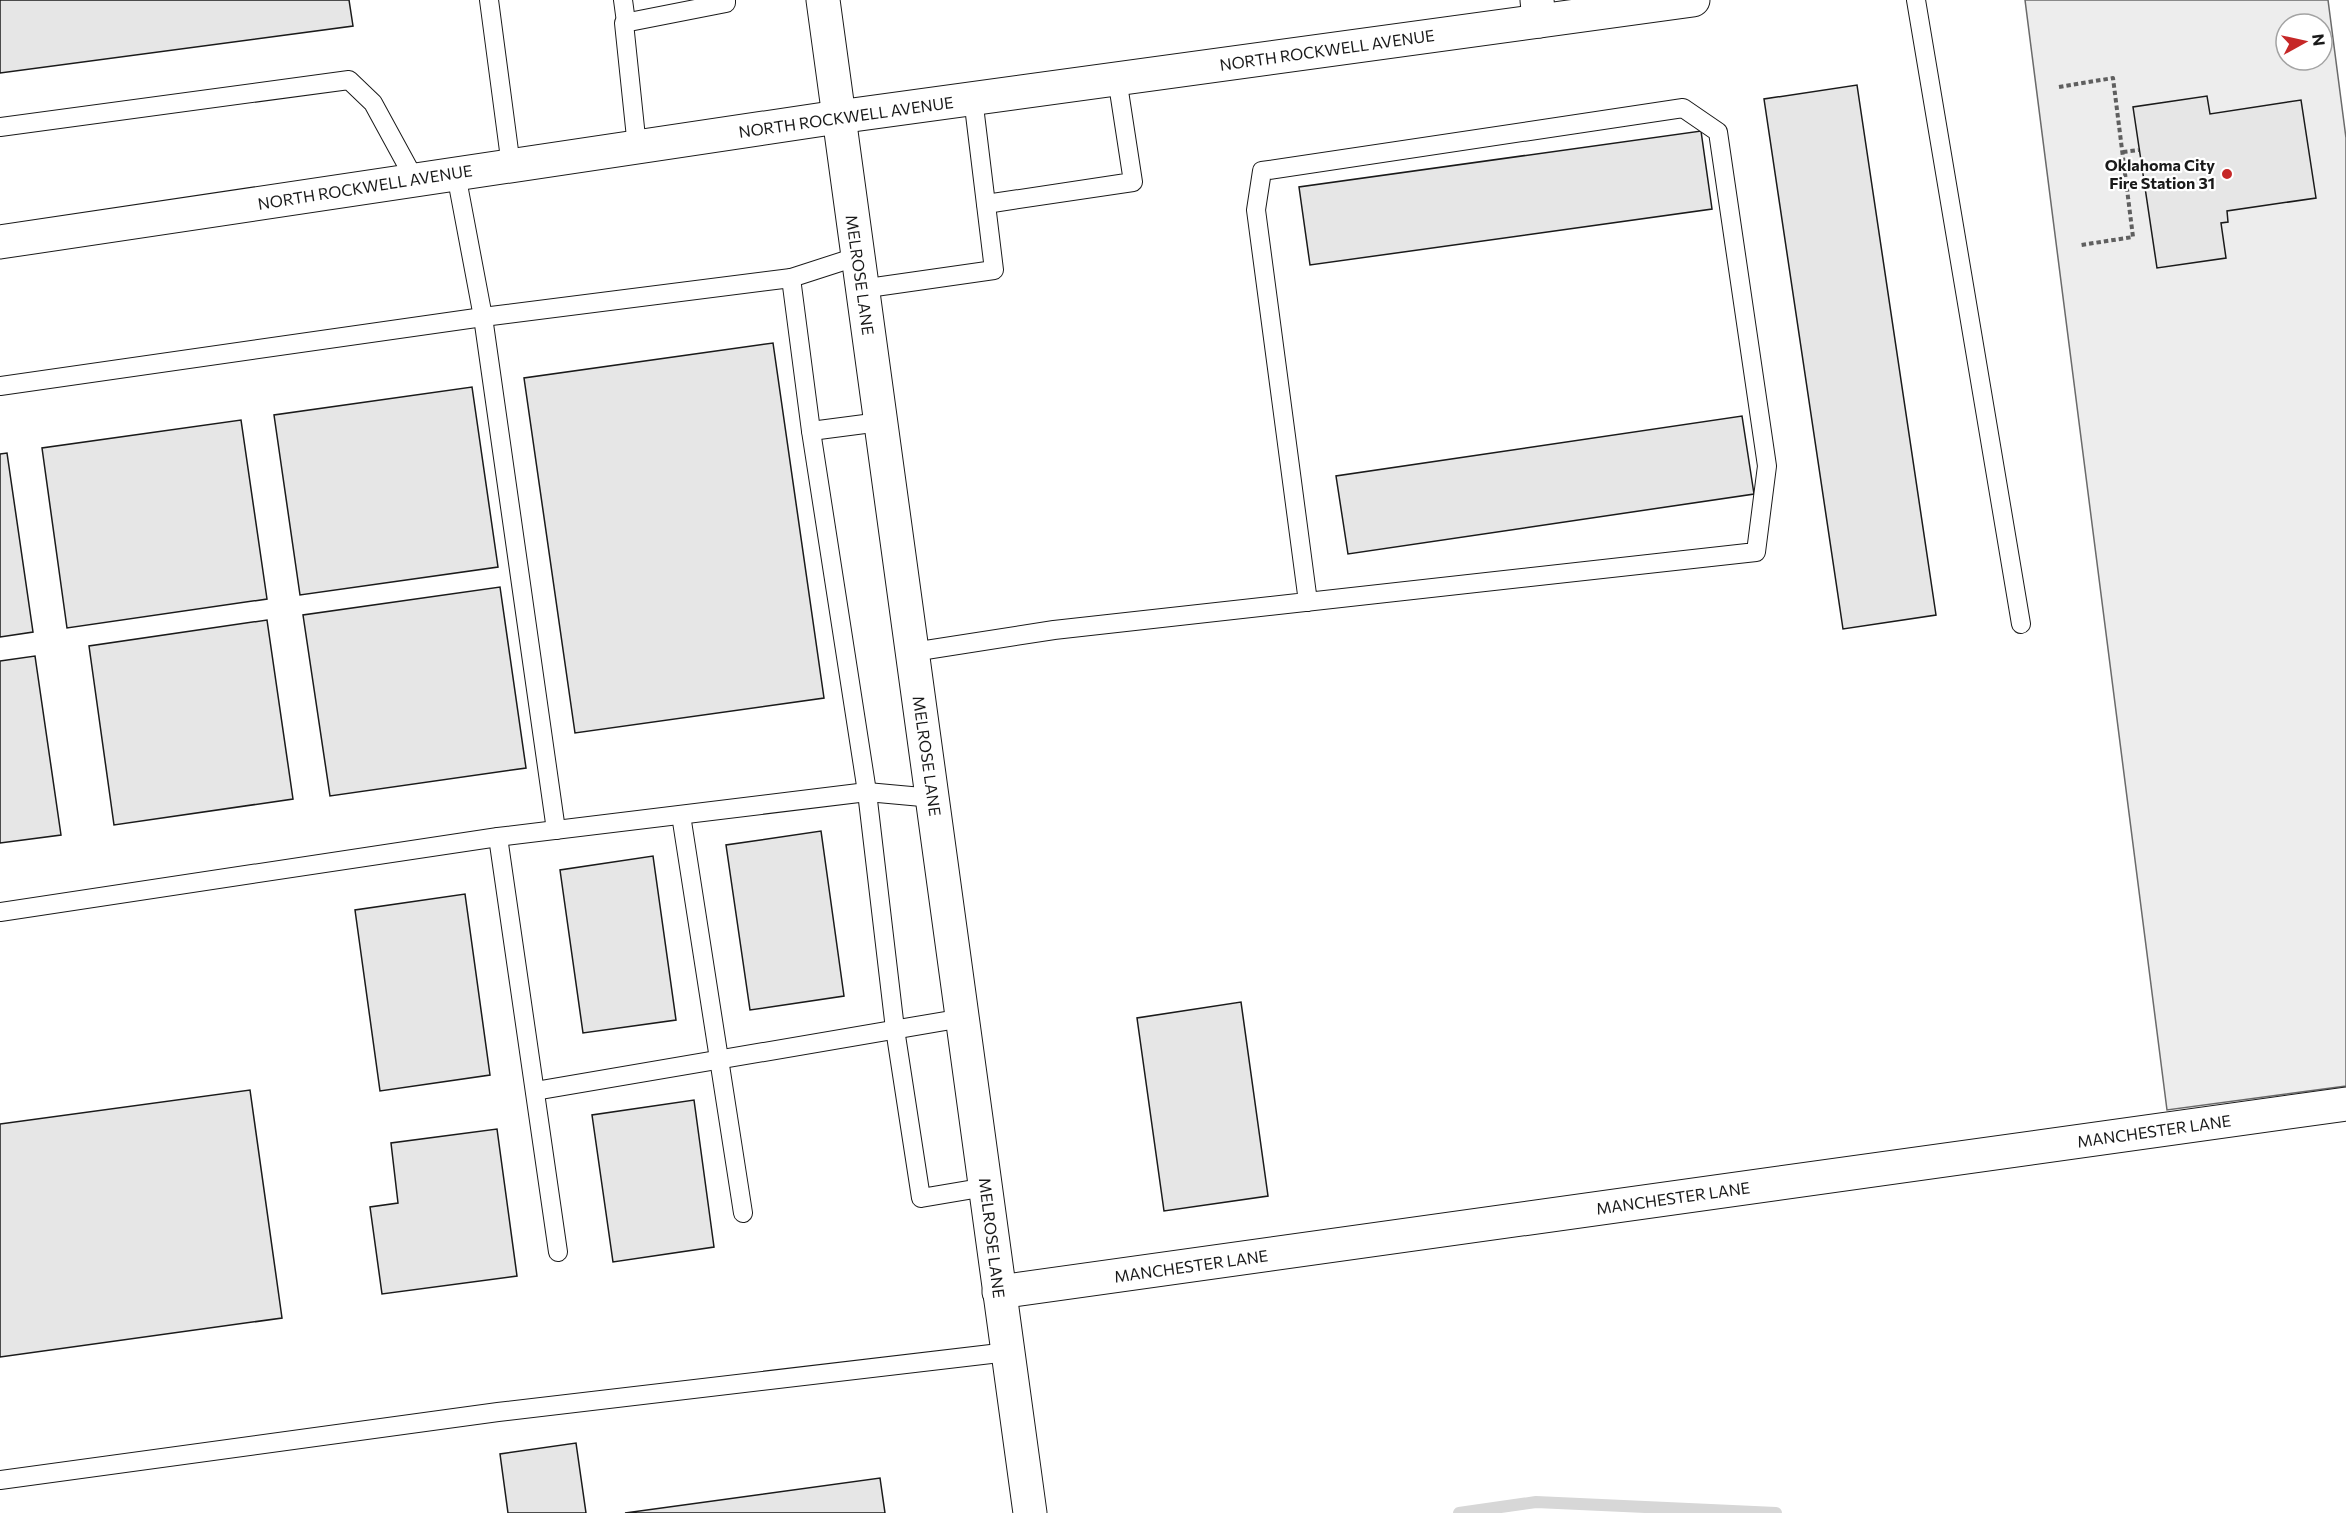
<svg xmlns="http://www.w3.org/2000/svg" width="2346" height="1513" viewBox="0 0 2346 1513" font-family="Commissioner,sans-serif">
  <rect width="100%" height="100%" fill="#fff"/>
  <path fill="#ededed" stroke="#6a6a6a" stroke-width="1.5" fill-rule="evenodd" d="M2025 0H2328L2346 138V1086L2167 1110ZM2286 24H2322V60H2286Z"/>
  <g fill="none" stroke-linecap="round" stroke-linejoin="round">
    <path stroke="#d7d7d7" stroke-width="12" d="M1459 1513 1536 1502 1776 1513"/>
  </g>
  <g fill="#e6e6e6" stroke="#1a1a1a" stroke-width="1.5">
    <path d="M0 0H349L353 26 0 73Z"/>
    <path d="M1857 85 1936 615 1843 629 1764 99Z"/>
    <path d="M2207 96 2210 114 2301 100 2316 198 2227 211 2228 222 2221 223 2226 258 2157 268 2133 107Z"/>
    <path d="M1701 131 1712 209 1310 265 1299 187Z"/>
    <path d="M773 343 824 698 575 733 524 378Z"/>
    <path d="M472 387 498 567 300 595 274 415Z"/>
    <path d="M1742 416 1754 494 1348 554 1336 476Z"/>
    <path d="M241 420 267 599 67 628 42 448Z"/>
    <path d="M7 453 33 632 0 637V454Z"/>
    <path d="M500 587 526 768 330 796 303 615Z"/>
    <path d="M267 620 293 799 114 825 89 646Z"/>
    <path d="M35 656 61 835 0 843V661Z"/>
    <path d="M821 831 844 996 750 1010 726 845Z"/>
    <path d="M653 856 676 1020 583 1033 560 870Z"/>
    <path d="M465 894 490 1075 380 1091 355 910Z"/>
    <path d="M1241 1002 1268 1196 1164 1211 1137 1018Z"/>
    <path d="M250 1090 282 1318 0 1357V1124Z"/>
    <path d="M694 1100 714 1247 613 1262 592 1115Z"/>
    <path d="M497 1129 517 1276 382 1294 370 1207 398 1203 391 1143Z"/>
    <path d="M576 1443 586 1513H508L500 1454Z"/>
    <path d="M880 1478 885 1513H625Z"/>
  </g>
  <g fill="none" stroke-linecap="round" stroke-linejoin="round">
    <defs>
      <g id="lane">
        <path d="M489 0 511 166"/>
        <path d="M623 0 626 22"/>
        <path d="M1916 0 2021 624"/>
        <path d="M0 127 349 80 373 103 415 180"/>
        <path d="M637 147 624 23 726 3V0"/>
        <path d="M456 174 483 317 556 830"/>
        <path d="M986 204 1133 182 1117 78"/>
        <path d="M791 278 856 257"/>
        <path d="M861 289 994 270 973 98"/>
        <path d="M0 386 483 317 791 278 811 431 867 792 895 1029 921 1198 986 1187"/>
        <path d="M811 431 880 422"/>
        <path d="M913 652 1054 630 1756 552 1767 466 1718 132 1683 108 1262 171 1256 210 1308 602"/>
        <path d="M681 815 743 1213"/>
        <path d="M498 837 558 1252"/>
        <path d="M0 912 498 837 867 792 933 798"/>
        <path d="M535 1091 963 1018"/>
        <path d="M0 1480 498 1412 1008 1352"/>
      </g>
      <g id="street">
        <path d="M1537 0 1539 21"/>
        <path d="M999 1292 2346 1104"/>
      </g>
      <g id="secondary">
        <path d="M823 0 1030 1513"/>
        <path d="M0 242 838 117 1693 0"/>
      </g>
    </defs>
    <use href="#lane" stroke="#1a1a1a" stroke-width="20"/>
    <use href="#street" stroke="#1a1a1a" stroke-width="35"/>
    <use href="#secondary" stroke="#1a1a1a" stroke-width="35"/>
    <g stroke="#5f5f5f" stroke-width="4" stroke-dasharray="4.5 3" stroke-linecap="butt">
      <path d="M2059 87 2113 78 2133 237 2081 245"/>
      <path d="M2123 152 2139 150"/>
    </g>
    <use href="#lane" stroke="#fff" stroke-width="18"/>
    <use href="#street" stroke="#fff" stroke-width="33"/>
    <use href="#secondary" stroke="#fff" stroke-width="33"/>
  </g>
  <circle fill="#c62828" stroke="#fff" stroke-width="2" cx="2227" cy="174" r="6"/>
  <g text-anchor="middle" stroke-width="4.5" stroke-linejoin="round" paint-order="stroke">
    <g font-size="16" fill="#1a1a1a" stroke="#fff">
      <text transform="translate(1327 50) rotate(-8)" y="6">NORTH ROCKWELL AVENUE</text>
      <text transform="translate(846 117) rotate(-8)" y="6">NORTH ROCKWELL AVENUE</text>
      <text transform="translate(365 187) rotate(-9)" y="6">NORTH ROCKWELL AVENUE</text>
      <text transform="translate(860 275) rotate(82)" y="6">MELROSE LANE</text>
      <text transform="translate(927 756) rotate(82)" y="6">MELROSE LANE</text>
      <text transform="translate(2154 1131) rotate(-8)" y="6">MANCHESTER LANE</text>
      <text transform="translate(1673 1198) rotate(-8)" y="6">MANCHESTER LANE</text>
      <text transform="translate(992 1238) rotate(83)" y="6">MELROSE LANE</text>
      <text transform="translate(1191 1266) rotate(-8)" y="6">MANCHESTER LANE</text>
    </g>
    <g font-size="16" font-weight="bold" fill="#1a1a1a" stroke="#fff" text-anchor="end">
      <text x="2215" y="171">Oklahoma City<tspan x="2215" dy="18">Fire Station 31</tspan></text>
    </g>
  </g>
  <g transform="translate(2304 42) rotate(82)"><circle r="28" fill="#ffffff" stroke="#a3a3a3" stroke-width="1.5"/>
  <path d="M0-4.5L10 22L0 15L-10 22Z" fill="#c62828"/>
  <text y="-9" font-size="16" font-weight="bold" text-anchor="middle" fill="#1a1a1a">N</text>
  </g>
</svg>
